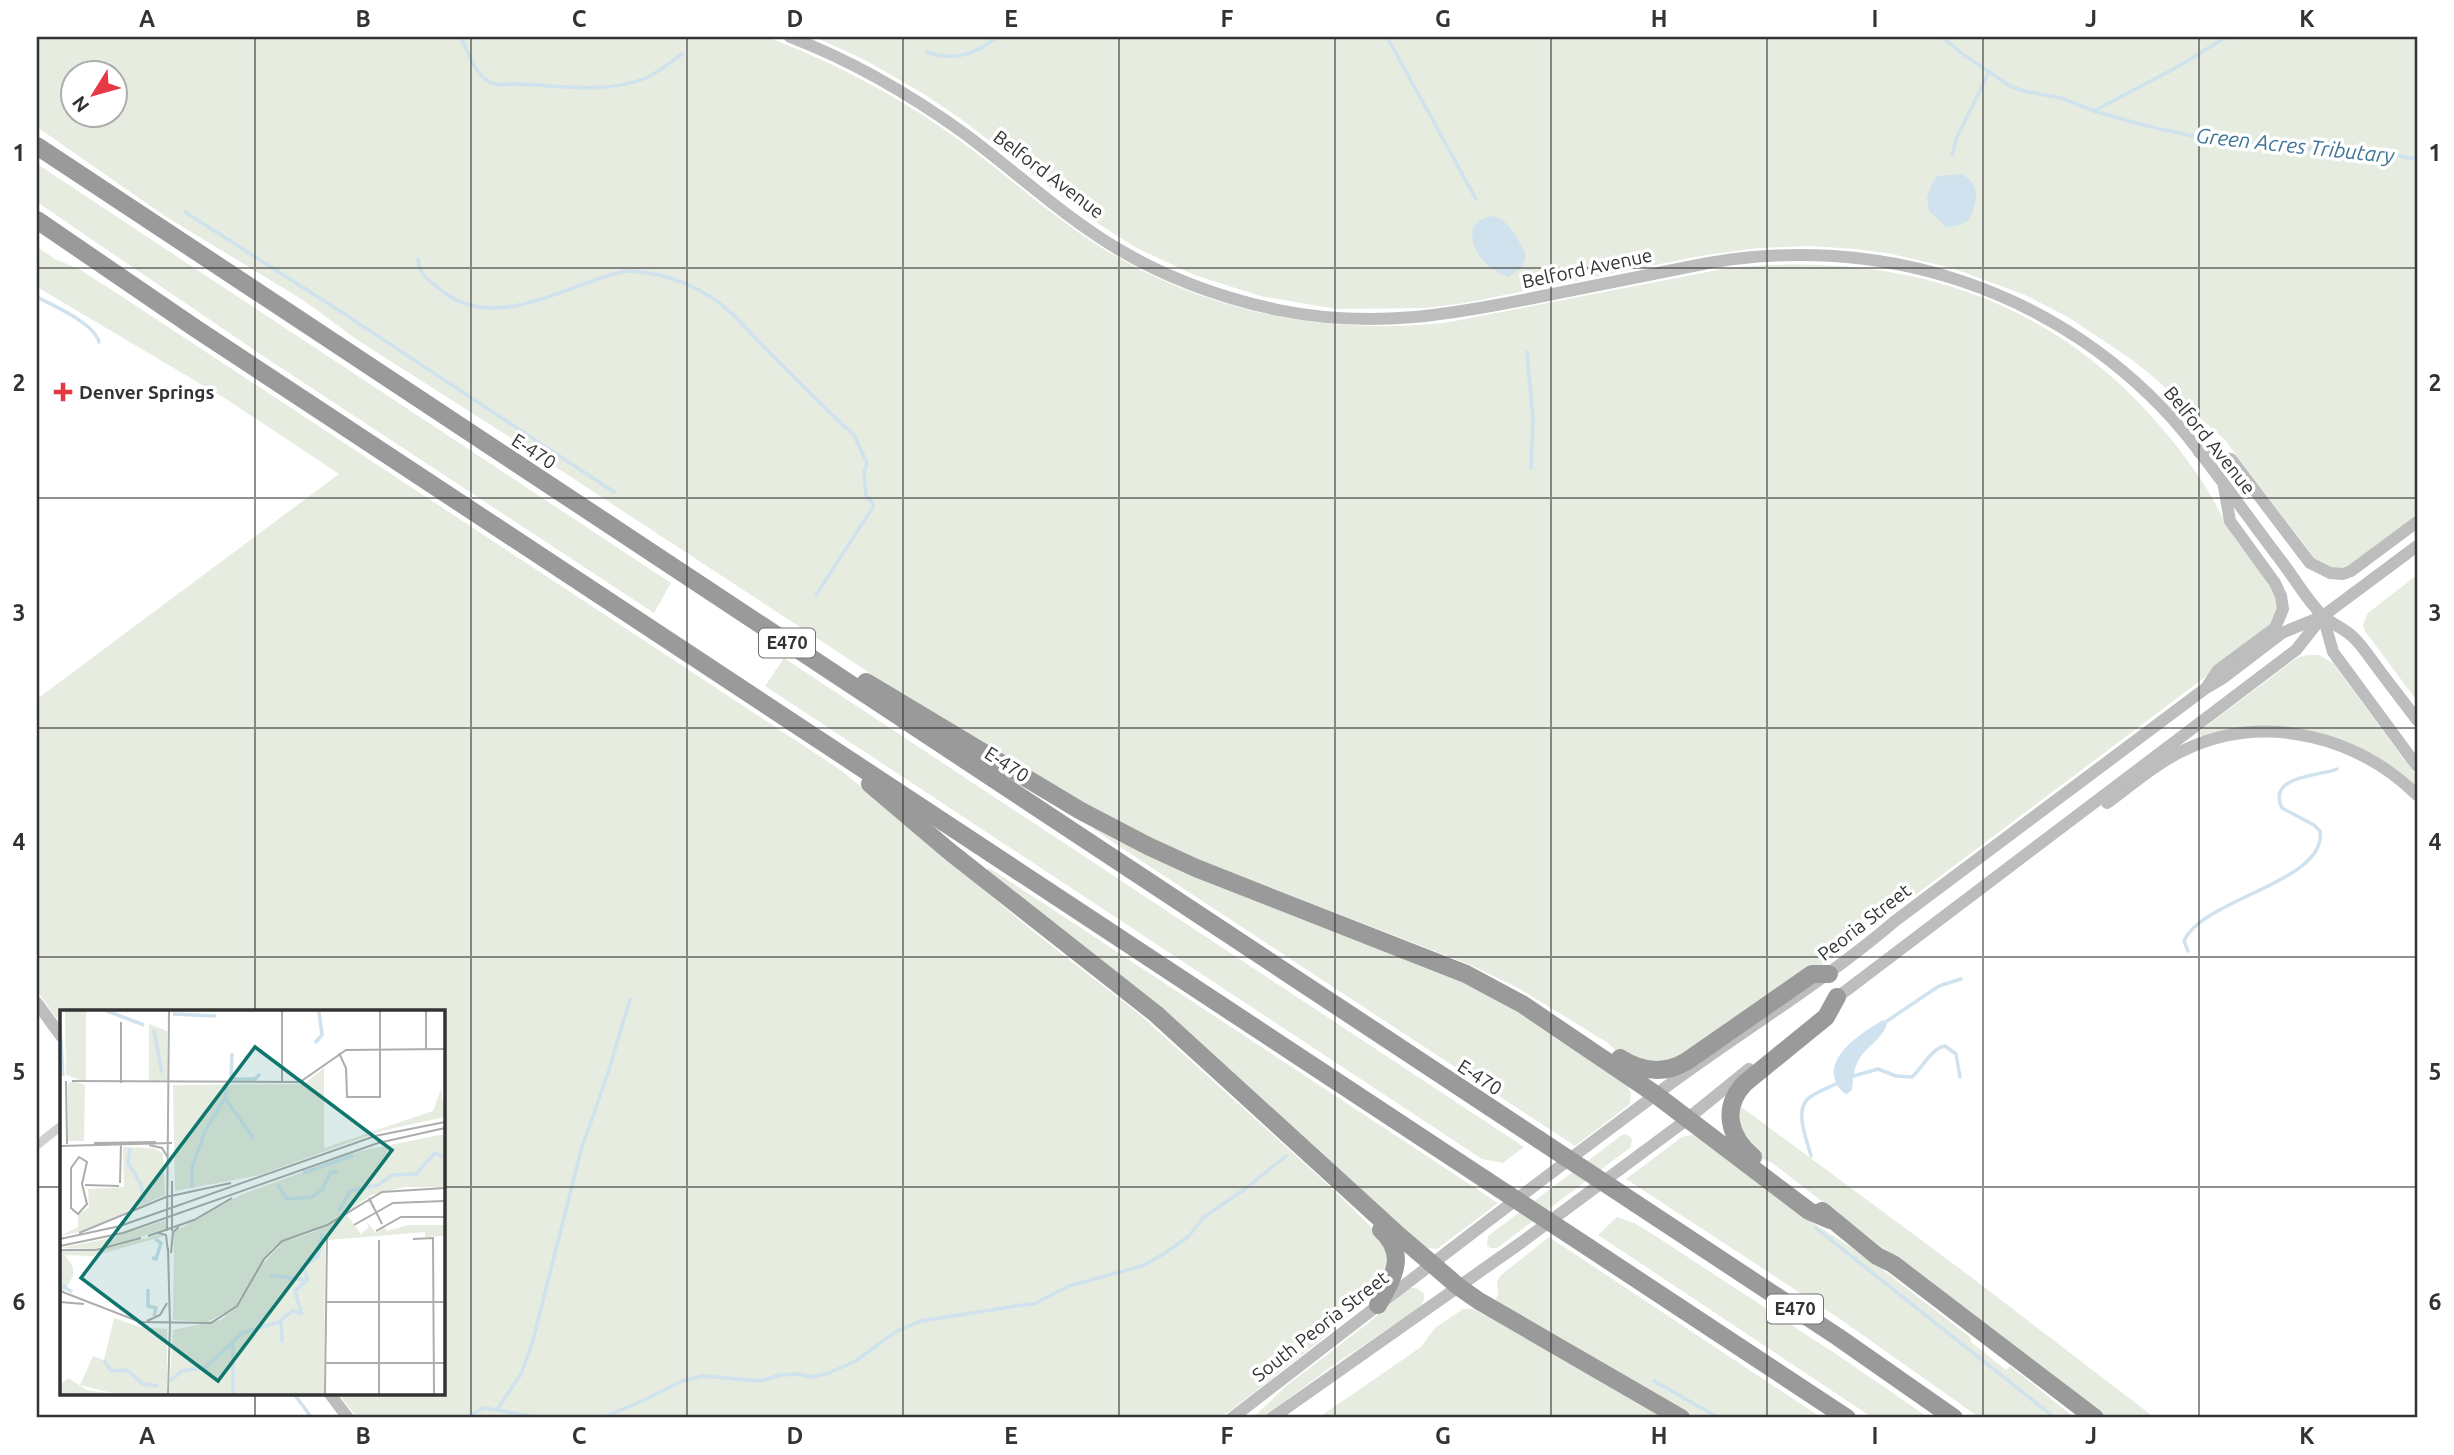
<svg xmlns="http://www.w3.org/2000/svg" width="2454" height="1455" viewBox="0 0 2454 1455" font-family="Ubuntu,sans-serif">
  <rect width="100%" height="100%" fill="#fff"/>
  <g fill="#e6ecdf" fill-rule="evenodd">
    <path d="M37 37H767C838 64 906 100 967 146 1019 185 1069 231 1126 262 1225 316 1333 334 1444 323L1723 269C1924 246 2090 312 2203 483 2214 500 2222 517 2232 534 2244 554 2272 578 2277 599 2280 610 2274 620 2269 629L1830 959 1686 1058 1655 1065 1617 1052 1608 1043 1520 989 1471 965 1194 858 1099 814 882 681 539 456 356 339 303 300 165 216 37 127ZM74 74H116V116H74Z"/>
    <path d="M815 37H2417V519C2399 532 2357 570 2336 568 2328 568 2322 563 2315 559L2224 439 2152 376 2131 359 2068 317 2025 295 1952 268 1887 253 1855 249 1810 246 1758 248 1700 256 1465 303 1426 308 1337 309 1260 296 1192 274 1135 247 1091 219 961 119 924 94 865 60Z"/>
    <path d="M37 164 671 583 654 613 257 352 37 202Z"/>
    <path d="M37 247 55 259 79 269 115 292 842 771 1035 933 1139 1014 1336 1192 1378 1234 1383 1241 1389 1262 1378 1291 1317 1343 1221 1418H357L339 1394H443V1012H61V1024L37 991V699L339 474 226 399 37 287Z"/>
    <path d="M2417 575V701L2365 631 2363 625 2368 613Z"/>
    <path d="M2307 655H2319L2333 663 2417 777V788L2396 769 2373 754 2321 734 2296 728 2203 737 2199 734 2200 731 2297 658Z"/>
    <path d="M784 658 1524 1147 1503 1163 1482 1159 765 686Z"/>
    <path d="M1095 825 1480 990 1538 1024 1626 1083 1631 1093 1630 1104 1575 1146 1093 829Z"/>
    <path d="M989 868 1046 905 1498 1203 1437 1249 1426 1248 987 870Z"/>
    <path d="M1740 1106 1963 1271 2155 1418H2104L1771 1162 1760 1158 1739 1135Z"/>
    <path d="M1626 1134 1632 1139 1631 1147 1497 1248H1490L1487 1245 1488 1236 1622 1135Z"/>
    <path d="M1696 1134 1810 1221 1869 1259 1971 1338V1342L2006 1370 2010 1366 2075 1418H1980L1840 1319 1626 1179 1682 1137Z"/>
    <path d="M1617 1217 1634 1223 1654 1235 1842 1358 1929 1418H1873L1598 1235Z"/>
    <path d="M1549 1237 1822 1418H1696L1497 1302 1496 1298 1498 1296 1497 1282 1500 1276Z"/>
    <path d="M1408 1288H1417L1424 1294V1300L1420 1307 1331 1367 1262 1418H1253L1286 1386 1367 1324Z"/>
    <path d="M1463 1309H1473L1500 1323 1663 1418H1318L1421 1347 1435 1328Z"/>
  </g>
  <g fill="#cfe2ee">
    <path d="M1961 174C1981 183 1978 204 1968 221L1957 226 1946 227 1929 211 1927 199 1932 183 1937 176Z"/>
    <path d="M1491 216C1508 217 1519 241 1526 255L1523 266 1508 277C1488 270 1468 250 1473 227L1480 220Z"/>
    <path d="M1883 1020 1887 1023C1883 1040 1864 1047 1857 1063 1853 1072 1853 1081 1852 1090L1847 1094 1844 1093C1814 1063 1858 1035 1883 1020Z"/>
  </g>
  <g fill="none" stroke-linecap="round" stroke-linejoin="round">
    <g stroke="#cfe2ee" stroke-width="3.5">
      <path d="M460 37C470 52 471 70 488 81 499 88 507 83 519 84 560 86 607 94 646 78 659 72 671 62 682 54"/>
      <path d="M1387 37 1476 199"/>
      <path d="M1942 37 1964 55 2010 86 2024 91 2061 98 2094 111 2147 126 2212 140 2281 145 2368 156 2393 155 2417 159"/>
      <path d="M927 52C955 62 975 54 997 37"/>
      <path d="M2094 111 2181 65 2226 37"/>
      <path d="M1952 155 1957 137 1989 72"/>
      <path d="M185 212 346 315 614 492"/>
      <path d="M418 259C419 275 430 281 442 291 488 327 545 297 593 281 604 277 617 271 629 271 656 272 686 281 709 296 731 309 749 332 767 350 796 379 824 408 854 435L867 463 864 473 866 496 873 503V507L816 595"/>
      <path d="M37 297C54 306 94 323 99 342"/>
      <path d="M1527 352 1533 420 1531 468"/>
      <path d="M2188 951 2184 941C2201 899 2328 882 2320 831L2314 825 2282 808C2266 775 2321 776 2337 769"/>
      <path d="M1884 1023 1939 986 1961 979"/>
      <path d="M1850 1077 1878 1069 1896 1076 1912 1077C1922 1068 1932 1048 1945 1046L1956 1054 1960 1077"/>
      <path d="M1811 1156C1807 1140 1793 1109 1810 1097 1818 1091 1830 1087 1840 1082"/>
      <path d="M1816 1228 2055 1418"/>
      <path d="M1654 1381 1719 1418"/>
      <path d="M294 1394 312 1418"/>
      <path d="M497 1410 521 1374 532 1344 581 1150 609 1070 630 999"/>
      <path d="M465 1418 484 1408 543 1418"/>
      <path d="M601 1418 640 1402 682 1381 703 1376 760 1381 781 1375 797 1374 811 1377 826 1374 854 1362 897 1331 921 1321 1036 1303 1069 1286 1142 1266 1162 1255 1188 1237 1204 1217 1245 1189 1286 1156"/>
    </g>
    <path stroke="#d0d0d0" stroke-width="9" d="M37 1145 61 1126"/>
    <g stroke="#bdbdbd" stroke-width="12">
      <path d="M790 37C853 61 911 95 965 134 1016 172 1063 216 1118 249 1167 278 1222 298 1278 310 1372 329 1451 315 1543 296 1593 286 1643 276 1693 266 1876 228 2063 289 2184 432 2218 474 2249 519 2282 562 2295 579 2307 600 2322 615 2331 624 2344 628 2353 637 2362 645 2369 657 2377 667 2390 685 2404 702 2417 720"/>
      <path d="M2199 452 2231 459 2310 563 2330 573 2343 574 2351 571 2417 522"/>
      <path d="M2323 616 2333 652 2417 766"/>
      <path d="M2208 685 2218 670 2275 628 2283 609 2281 596 2275 583 2230 521 2224 487"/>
      <path d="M2107 803C2134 783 2160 760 2191 747 2268 713 2359 738 2417 795"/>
      <path d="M1831 1002 2296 650 2322 617"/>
      <path d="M37 1003 61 1036"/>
      <path d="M330 1394 348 1418"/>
      <path d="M1232 1418C1372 1310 1512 1201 1654 1096 1733 1036 1819 986 1895 921L2206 688 2223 678 2282 633 2323 616 2417 546"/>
      <path d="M1272 1418 1522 1242 1681 1124 1749 1069"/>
    </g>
    <g stroke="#9a9a9a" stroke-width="18">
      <path d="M37 146 1538 1139"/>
      <path d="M37 220 195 328 1486 1180"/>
      <path d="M866 682 1081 811 1148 846 1196 868 1466 974 1522 1004 1655 1094 1809 1211 1830 1220"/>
      <path d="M870 784 949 851 1156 1014 1396 1233 1459 1287 1479 1301 1681 1418"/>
      <path d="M1620 1058C1642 1072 1664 1075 1687 1061L1812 974H1829"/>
      <path d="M1753 1157C1729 1137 1721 1108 1745 1083L1826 1017 1837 997"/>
      <path d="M1635 1203 1838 1337 1954 1418"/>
      <path d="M1822 1211 1877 1256 1893 1264 2095 1418"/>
      <path d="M1588 1247 1847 1418"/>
      <path d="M1378 1305C1393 1277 1408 1255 1381 1230"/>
    </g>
    <g stroke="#9a9a9a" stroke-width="18">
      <path d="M1538 1139 1635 1203"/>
      <path d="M1486 1180 1588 1247"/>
    </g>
  </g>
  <path fill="none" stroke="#333" stroke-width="2" stroke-opacity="0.55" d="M255 37V1012M471 37V1418M687 37V1418M903 37V1418M1119 37V1418M1335 37V1418M1551 37V1418M1767 37V1418M1983 37V1418M2199 37V1418M37 268H2417M37 498H2417M37 728H2417M37 957H2417M37 1187H61M443 1187H2417M255 1394V1418"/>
  <path fill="#e63946" stroke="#fff" stroke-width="2.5" d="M59.5 381.5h7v7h7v7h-7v7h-7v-7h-7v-7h7z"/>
  <g text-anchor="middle" stroke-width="7" stroke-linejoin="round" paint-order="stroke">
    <g fill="#fff" stroke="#707070" stroke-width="2">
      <rect x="759" y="628.5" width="56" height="29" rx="5"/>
      <rect x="1767" y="1294.5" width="56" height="29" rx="5"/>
    </g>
    <g font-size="18" font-weight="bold" fill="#333">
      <text x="787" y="649">E470</text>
      <text x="1795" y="1315">E470</text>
    </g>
    <g font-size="19" fill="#333" stroke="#fff">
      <text transform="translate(1049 174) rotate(37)" y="7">Belford Avenue</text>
      <text transform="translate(1587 268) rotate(-12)" y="7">Belford Avenue</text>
      <text transform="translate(2210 440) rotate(51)" y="7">Belford Avenue</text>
      <text transform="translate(534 451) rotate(33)" y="7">E-470</text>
      <text transform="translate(1007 764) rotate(33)" y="7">E-470</text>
      <text transform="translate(1864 922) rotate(-38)" y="7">Peoria Street</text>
      <text transform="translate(1480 1077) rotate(33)" y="7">E-470</text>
      <text transform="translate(1320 1326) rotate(-38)" y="7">South Peoria Street</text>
    </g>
    <g font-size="19" font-weight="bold" fill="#333" stroke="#fff" text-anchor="start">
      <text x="79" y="399">Denver Springs</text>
    </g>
    <g font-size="21" font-style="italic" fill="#3f7597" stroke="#fff">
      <text transform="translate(2295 146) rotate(6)" y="7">Green Acres Tributary</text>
    </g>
  </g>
  <g transform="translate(60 1010)">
    <rect width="385" height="385" fill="#fff"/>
    <path d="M5 1H26V72L6 65ZM89 14 107 21 108 70 89 72ZM264 58V138L373 101 381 79 385 107 321 121 200 165 115 181 113 75 244 74ZM13 71 25 75 24 131H8V73ZM385 124V177H345L311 185 277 209 212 238 174 298 147 312 113 310 114 222 178 186 300 141ZM63 137 94 138 103 143 105 185 23 221 0 226 18 217V205L29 197 28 179 64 177ZM308 190 313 199 307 191 287 205 301 224 309 217 304 209 316 223 323 215 327 221 349 215H385V226L365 227V222L268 230 265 226 264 384H109L113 320 161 310 177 297 200 257 222 233 256 221ZM106 210V218L81 227 34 239 0 238 51 228ZM97 225 105 226 33 246 5 245 13 257V266L4 282 0 280V241L53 237ZM54 308 80 317 107 319V384H56L20 375 33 346 44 350ZM8 368 27 380 54 384H0V375Z" fill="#e6ecdf"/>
    <path fill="none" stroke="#cfe2ee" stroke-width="3.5" d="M47 1 84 15M113 4 156 6M0 14 3 66M94 20 102 63M255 33 262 25 259 2M172 43 171 69H195L200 64M164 87 194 129M70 138 68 153 81 174 84 191M243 163 294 145M218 175 227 189 252 187 262 180 270 163 278 161M132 178V158L145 121 166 86V76M279 201 290 181 318 175 332 165 356 164 375 143 385 147M92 248 96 249 101 233 95 229M0 265V274L12 282M209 265 246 270M88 279V296L96 298 94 306M221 311 222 333M173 330V384M44 350 51 361 67 360 83 374 98 376M110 371 122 361 146 357 182 323 219 312 232 301 241 303 235 281 248 269 243 257 258 246 262 224"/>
    <path fill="none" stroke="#adadad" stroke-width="2" d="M222 1V72M61 12V73M366 39V1M279 43 286 58 287 87H320V1M6 71 7 134M12 71 240 72 286 40 385 39M34 133 96 132M89 135 102 138 108 148M0 136 112 133M19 147 27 152 22 174 27 194 18 204 11 198V158ZM112 171V221M60 173 61 134M25 175 59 176M309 188 322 214M294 215 333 193 385 191M107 221 109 1M316 221 341 207H385M19 223 106 187 171 173M98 223 106 225 108 242M88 226 134 210 172 188M0 229 60 216 315 126 385 112M353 229 373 228 374 384M319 230V384M0 236 63 223 318 133 385 118M108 238 110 315M0 240H36L81 228M111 243 113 222 119 217M0 281 80 312 151 313 177 296 204 249 222 231 267 215 322 182 385 178M0 292 24 294M265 292H385M87 311 100 305 107 293M265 353H385M108 384 110 314M265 384 267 227"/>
    <path fill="#0f766e" fill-opacity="0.15" stroke="#0f766e" stroke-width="3.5" d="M195 37 332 140 158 371 21 268Z"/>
    <rect width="385" height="385" fill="none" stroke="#333" stroke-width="3.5"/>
  </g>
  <rect width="2454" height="1455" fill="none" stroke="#ffffff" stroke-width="77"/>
  <g transform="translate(94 94) rotate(233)"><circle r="33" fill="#ffffff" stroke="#adadad" stroke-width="2"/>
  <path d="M0-5L12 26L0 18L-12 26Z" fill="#e63946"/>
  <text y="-10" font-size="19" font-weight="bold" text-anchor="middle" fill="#333333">N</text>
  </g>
  <rect x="38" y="38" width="2378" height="1378" fill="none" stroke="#333" stroke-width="2.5"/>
  <g font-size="23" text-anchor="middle" font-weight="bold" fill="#333">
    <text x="147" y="27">A</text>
    <text x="363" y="27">B</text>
    <text x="579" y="27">C</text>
    <text x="795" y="27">D</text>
    <text x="1011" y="27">E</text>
    <text x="1227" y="27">F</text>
    <text x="1443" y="27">G</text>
    <text x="1659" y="27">H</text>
    <text x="1875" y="27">I</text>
    <text x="2091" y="27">J</text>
    <text x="2307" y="27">K</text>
    <text x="19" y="161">1</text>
    <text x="2435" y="161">1</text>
    <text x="19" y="391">2</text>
    <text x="2435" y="391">2</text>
    <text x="19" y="621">3</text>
    <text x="2435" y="621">3</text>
    <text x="19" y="850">4</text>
    <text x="2435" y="850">4</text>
    <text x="19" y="1080">5</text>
    <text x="2435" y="1080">5</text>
    <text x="19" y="1310">6</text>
    <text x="2435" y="1310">6</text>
    <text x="147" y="1444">A</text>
    <text x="363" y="1444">B</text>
    <text x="579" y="1444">C</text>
    <text x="795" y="1444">D</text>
    <text x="1011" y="1444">E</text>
    <text x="1227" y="1444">F</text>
    <text x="1443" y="1444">G</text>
    <text x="1659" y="1444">H</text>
    <text x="1875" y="1444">I</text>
    <text x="2091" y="1444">J</text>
    <text x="2307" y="1444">K</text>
  </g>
</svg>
